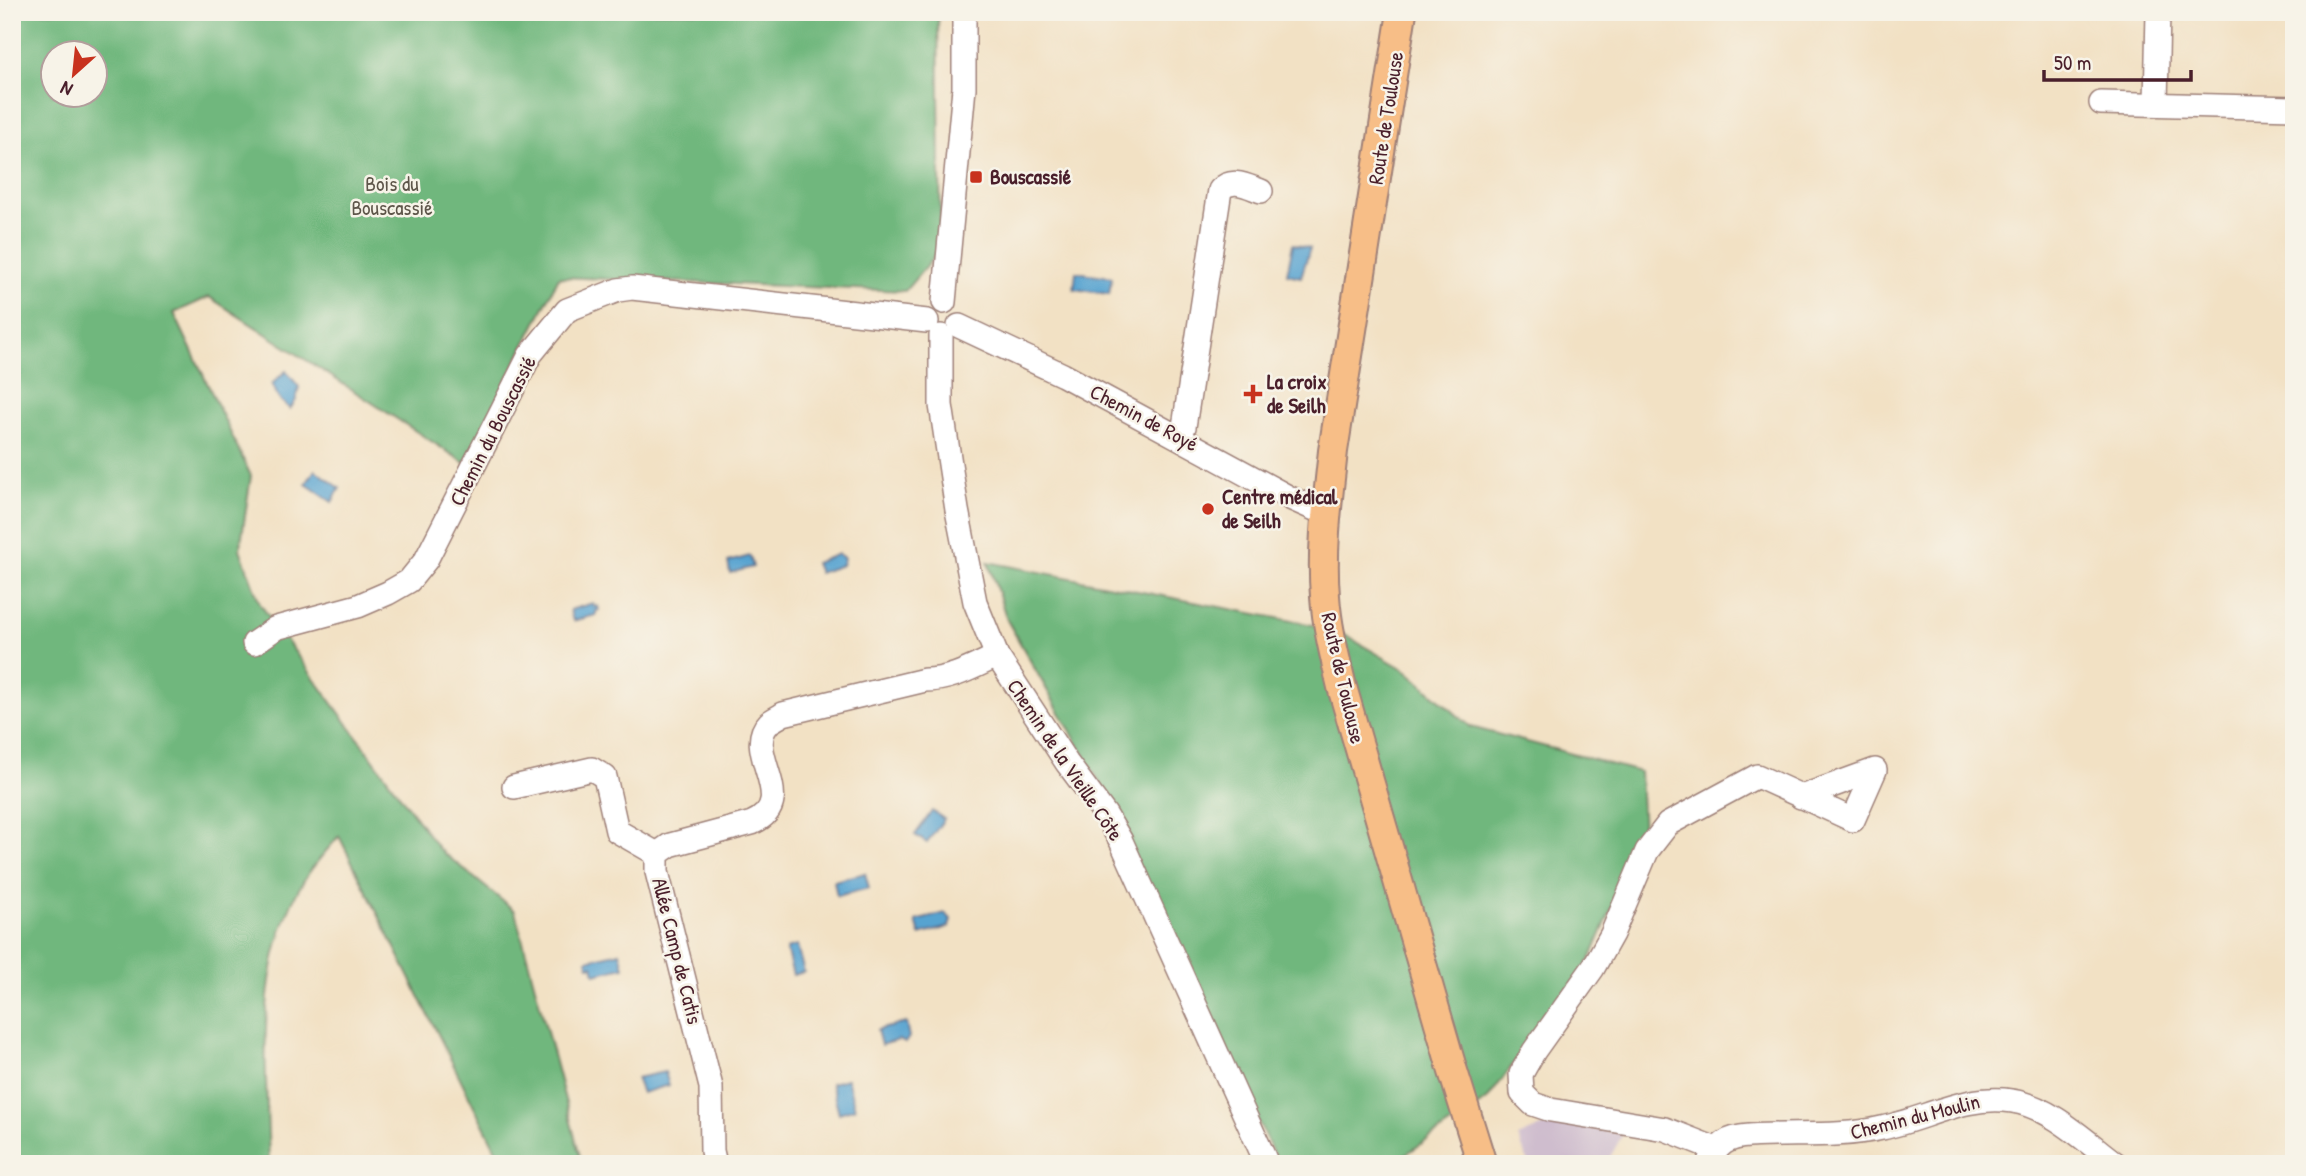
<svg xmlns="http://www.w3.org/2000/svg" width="2306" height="1176" viewBox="0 0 2306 1176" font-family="'Patrick Hand',sans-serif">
  <rect width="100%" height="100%" fill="#f7f3e8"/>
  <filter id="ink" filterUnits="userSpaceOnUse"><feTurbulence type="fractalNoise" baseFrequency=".0143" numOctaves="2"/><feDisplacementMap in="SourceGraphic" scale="14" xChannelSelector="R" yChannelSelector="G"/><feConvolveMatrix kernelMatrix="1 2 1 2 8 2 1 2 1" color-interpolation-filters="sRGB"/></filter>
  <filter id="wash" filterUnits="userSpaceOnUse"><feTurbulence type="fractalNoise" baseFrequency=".00686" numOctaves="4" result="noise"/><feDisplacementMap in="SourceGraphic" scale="28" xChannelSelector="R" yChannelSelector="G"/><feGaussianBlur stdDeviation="1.57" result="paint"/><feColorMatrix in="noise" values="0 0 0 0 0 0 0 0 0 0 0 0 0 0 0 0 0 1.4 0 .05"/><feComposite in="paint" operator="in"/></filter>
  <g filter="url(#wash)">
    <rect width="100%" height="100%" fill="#f2e1c4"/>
    <path fill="#cfbdce" d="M1553 1122 1623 1134 1606 1164H1529L1518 1137Z"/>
    <g fill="#70b77d" stroke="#5d6b54" stroke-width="2" fill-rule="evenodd">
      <path d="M12 12H938L941 249 905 291 559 277 465 463 209 297 174 313 251 476 240 549 260 604 439 849 515 911 582 1164H503L339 836C328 849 315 863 306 877 252 962 267 1068 269 1164H12ZM52 52H94V94H52Z"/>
      <path d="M988 562 1334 629 1407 671 1471 727 1640 772 1643 834 1590 960 1487 1100 1391 1164H1278L1099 781 1007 620Z"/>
    </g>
    <g fill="#57a3d0" stroke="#50617e" stroke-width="2">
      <path d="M1293 244 1310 248 1301 277 1287 274Z"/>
      <path d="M1076 272 1112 277 1109 294 1074 289Z"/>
      <path d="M286 371 299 387 296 400 290 409 279 399 272 384Z"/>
      <path d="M315 470 340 488 332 502 306 484Z"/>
      <path d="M838 554 844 558 842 565 819 573 815 563Z"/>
      <path d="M750 556 753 567 730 573 728 562Z"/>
      <path d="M593 603 594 607 598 606 599 610 596 611V615L573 621 570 610Z"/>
      <path d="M932 811 944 819 927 843 915 835Z"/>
      <path d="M865 873 869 888 837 896 834 881Z"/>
      <path d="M945 913 951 919 949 927 920 935 916 921Z"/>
      <path d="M797 946 804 972 793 975 786 949Z"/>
      <path d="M620 952 624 967 595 974 593 965 589 966 587 960Z"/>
      <path d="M906 1023 909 1037 905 1043 899 1040 881 1045 877 1030Z"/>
      <path d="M665 1072 669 1085 642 1093 636 1078Z"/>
      <path d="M847 1079 855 1108 839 1113 831 1083Z"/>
    </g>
  </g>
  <g filter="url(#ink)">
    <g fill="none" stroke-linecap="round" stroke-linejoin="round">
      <defs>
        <g id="minor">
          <path d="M2101 103 2294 108"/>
          <path d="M2156 103 2158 12"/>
          <path d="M944 302 964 88V12"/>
          <path d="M959 326 1063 375 1290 498 1326 514"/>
          <path d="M941 336V405L957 510 975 602 997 656 1067 763 1105 814 1121 841 1267 1164"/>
          <path d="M1178 436 1184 427 1220 190C1232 177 1247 186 1261 191"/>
          <path d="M254 643 276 628 358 606 388 593 409 581 426 560 530 355 567 310 618 290 632 288 927 321"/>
          <path d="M514 787 592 769 605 777 617 831 657 854"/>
          <path d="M1716 1149 1665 1129 1551 1110 1533 1104 1522 1093 1521 1074 1534 1051 1593 968 1612 934 1647 851 1668 824 1757 776 1853 820 1875 770 1801 797"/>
          <path d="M715 1164 712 1151 711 1087 657 872V854L670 845 752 823C802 801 741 751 769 723 772 720 779 717 783 714L925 680C951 680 973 667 997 656"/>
          <path d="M1709 1164C1717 1144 1728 1137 1749 1136 1794 1133 1838 1138 1882 1128 1926 1119 1966 1094 2012 1101 2051 1107 2085 1141 2116 1164"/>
        </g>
        <path id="major" d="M1402 12 1333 451C1328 499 1321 548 1325 596 1327 627 1335 657 1342 687L1452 1068 1482 1164"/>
      </defs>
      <use href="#minor" stroke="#9e8078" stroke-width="26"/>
      <use href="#major" stroke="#9e8078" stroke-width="32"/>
      <use href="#minor" stroke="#fff" stroke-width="23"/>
      <use href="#major" stroke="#f7be87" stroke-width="28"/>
    </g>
  </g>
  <g fill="#c8321e" stroke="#f7f3e8" stroke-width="2.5">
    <rect x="969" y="170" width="14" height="14" rx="3.5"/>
    <path d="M1249.5 383.5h7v7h7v7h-7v7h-7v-7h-7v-7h7z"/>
    <circle cx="1208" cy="509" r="7"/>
  </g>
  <g text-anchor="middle" stroke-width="5" stroke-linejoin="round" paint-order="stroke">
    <g font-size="21" fill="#4a1f2b" stroke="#f7f3e8">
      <text transform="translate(1386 118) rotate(-81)" y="7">Route de Toulouse</text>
      <text transform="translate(1144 418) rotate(28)" y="7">Chemin de Royé</text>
      <text transform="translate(493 431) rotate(-63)" y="7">Chemin du Bouscassié</text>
      <text transform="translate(1343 678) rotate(77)" y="7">Route de Toulouse</text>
      <text transform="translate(1065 760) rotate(56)" y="7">Chemin de la Vieille Côte</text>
      <text transform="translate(677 951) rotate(76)" y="7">Allée Camp de Catis</text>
      <text transform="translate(1915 1117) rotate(-14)" y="7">Chemin du Moulin</text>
    </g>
    <g font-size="21" font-weight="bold" fill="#4a1f2b" stroke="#f7f3e8" text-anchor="start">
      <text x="990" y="184">Bouscassié</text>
      <text x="1267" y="389">La croix<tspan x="1267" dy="24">de Seilh</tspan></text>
      <text x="1222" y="504">Centre médical<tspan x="1222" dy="24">de Seilh</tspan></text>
    </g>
    <g font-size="21" fill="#5e564a" stroke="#f7f3e8">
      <text x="392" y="191">Bois du<tspan x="392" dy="24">Bouscassié</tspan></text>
    </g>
  </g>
  <rect width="2306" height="1176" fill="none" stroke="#f7f3e8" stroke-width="42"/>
  <g transform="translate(74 74) rotate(207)"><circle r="33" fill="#f7f3e8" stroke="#b29e9c" stroke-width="2"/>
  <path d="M0-5L12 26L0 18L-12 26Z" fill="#c8321e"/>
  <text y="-10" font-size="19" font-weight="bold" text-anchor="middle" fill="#4a1f2b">N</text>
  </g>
  <path d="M2044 70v10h147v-10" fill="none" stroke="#4a1f2b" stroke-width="3.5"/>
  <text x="2054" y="70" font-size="21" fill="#4a1f2b" stroke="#f7f3e8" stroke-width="5" paint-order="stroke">50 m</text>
</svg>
